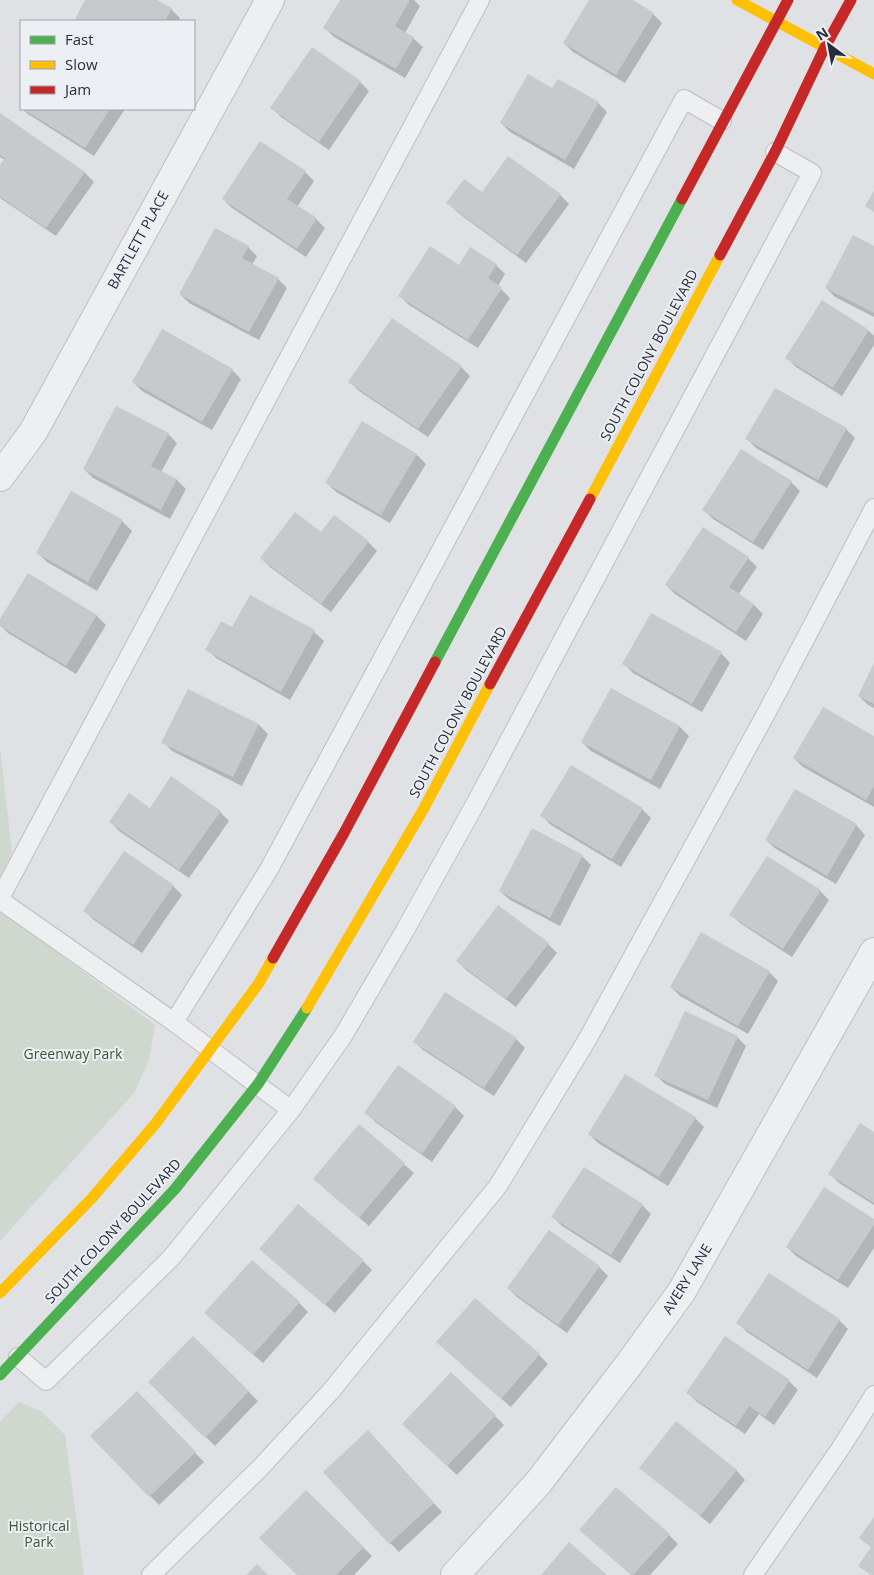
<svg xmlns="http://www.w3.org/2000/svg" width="874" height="1575" viewBox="0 0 874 1575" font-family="'Open Sans',sans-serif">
  <rect width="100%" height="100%" fill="#dfe1e4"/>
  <g fill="#ced8cf">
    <path d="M0 748 12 852 0 876Z"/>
    <path d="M0 910 155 1025 149 1060 134 1093 0 1241Z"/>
    <path d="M19 1402 41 1411 65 1435 84 1575H0V1422Z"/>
  </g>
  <g fill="#0003">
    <path d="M86 0H154L171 9 180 18 178 21H75Z"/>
    <path d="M341 0H414L420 6 405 33 413 38 423 47 405 78 334 37 325 28Z"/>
    <path d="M590 0H630L653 14 662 23 625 83 573 52 564 43Z"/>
    <path d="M360 82 369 91 329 150 281 117 272 108Z"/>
    <path d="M553 90 598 103 607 112 574 169 510 132 501 123Z"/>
    <path d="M22 109H125L94 156 28 114Z"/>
    <path d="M0 115 85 173 94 182 56 236 0 198V167L5 160 0 157Z"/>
    <path d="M305 172 314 181 297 207 316 219 325 228 306 257 232 208 223 199Z"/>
    <path d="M482 194 560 195 569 204 526 263 457 212 448 203Z"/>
    <path d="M248 247 257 256 252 265 278 279 287 288 259 340 189 303 180 294Z"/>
    <path d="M874 247V317L835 297 826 288Z"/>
    <path d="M470 249 496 265 505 274 498 286 510 298 478 348 409 305 400 296 460 266Z"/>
    <path d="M869 331 874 336V345L842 396 796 367 787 358Z"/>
    <path d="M461 367 470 376 428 437 359 391 350 382Z"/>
    <path d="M232 370 241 379 212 430 142 391 133 382Z"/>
    <path d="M846 429 855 438 827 488 756 448 747 439Z"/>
    <path d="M168 434 177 443 161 472 177 480 186 489 170 519 93 478 84 469Z"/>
    <path d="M417 455 426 464 390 523 336 492 327 483Z"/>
    <path d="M791 482 800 491 763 550 713 519 704 510Z"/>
    <path d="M72 493 123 522 132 531 97 591 47 562 38 553Z"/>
    <path d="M322 534 368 542 377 551 331 612 270 567 261 558Z"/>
    <path d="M748 558 757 567 738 595 754 605 763 614 746 641 675 594 666 585Z"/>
    <path d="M29 575 97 616 106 625 76 674 8 633 0 625V622Z"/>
    <path d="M251 596 314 632 324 641 290 700 216 658 207 649 233 629Z"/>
    <path d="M721 653 730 663 702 712 633 673 624 664Z"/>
    <path d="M874 666V708L868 705 859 696Z"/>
    <path d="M611 690 680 727 689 736 660 789 591 751 582 742Z"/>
    <path d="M259 725 268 734 242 786 172 751 163 742Z"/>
    <path d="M874 737V807L803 767 794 758Z"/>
    <path d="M150 809 220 812 229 821 189 878 119 831 110 821Z"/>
    <path d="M642 809 651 818 621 867 551 825 542 816Z"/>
    <path d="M856 825 865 835 836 884 776 849 766 840Z"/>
    <path d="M582 856 591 865 560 926 510 900 500 891Z"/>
    <path d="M173 886 182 895 142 953 94 920 85 911Z"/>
    <path d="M820 891 829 900 792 957 740 923 731 914Z"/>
    <path d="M548 944 557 953 516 1007 466 970 457 961Z"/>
    <path d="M769 972 778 981 748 1034 680 996 671 987Z"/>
    <path d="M737 1037 746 1046 717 1108 665 1084 656 1075Z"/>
    <path d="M516 1039 525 1048 494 1096 423 1050 414 1041Z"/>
    <path d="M398 1067 455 1107 464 1116 432 1162 375 1122 366 1112Z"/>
    <path d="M695 1118 704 1127 668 1186 598 1143 589 1134Z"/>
    <path d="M359 1126 414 1173 369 1226 324 1188Z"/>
    <path d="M874 1134V1205L839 1183 830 1174Z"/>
    <path d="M642 1205 651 1214 620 1263 562 1226 553 1217Z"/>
    <path d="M874 1220V1248L848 1288 796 1256 787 1247Z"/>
    <path d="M549 1232 599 1267 608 1276 567 1333 517 1297 508 1288Z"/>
    <path d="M270 1258 363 1261 372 1270 335 1313Z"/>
    <path d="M299 1303 308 1312 263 1363 215 1322Z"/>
    <path d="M839 1320 848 1329 817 1378 747 1332 738 1323Z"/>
    <path d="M193 1338 258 1401 215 1446 150 1382Z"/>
    <path d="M447 1351 539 1355 548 1364 511 1407Z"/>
    <path d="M451 1373 504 1425 457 1475 412 1433Z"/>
    <path d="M789 1381 798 1390 774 1425 759 1414 745 1434 697 1402 688 1393Z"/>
    <path d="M137 1393 204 1462 159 1505 92 1436Z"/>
    <path d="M377 1441 442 1512 399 1552 390 1543Z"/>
    <path d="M641 1468 736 1470 745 1480 710 1524Z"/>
    <path d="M306 1492 372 1556 354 1575H298Z"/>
    <path d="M669 1535 678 1544 650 1575H632Z"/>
  </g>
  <g fill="#c7c9cc">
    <path d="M85 0H157L172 8 165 21H74Z"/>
    <path d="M340 0H410L395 26 414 37 396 69 323 28Z"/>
    <path d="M589 0H633L654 13 616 75 563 43Z"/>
    <path d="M312 47 361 81 319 142 270 108Z"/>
    <path d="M528 74 552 88 558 79 599 102 565 160 500 123Z"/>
    <path d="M23 109H110L85 148Z"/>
    <path d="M0 113 85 172 46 228 0 197V165L5 158 0 155Z"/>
    <path d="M260 141 306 171 287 199 317 218 297 249 222 199Z"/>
    <path d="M508 156 561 194 517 255 446 203 464 179 482 192Z"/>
    <path d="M874 191V212L865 206Z"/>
    <path d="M215 228 249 246 242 258 279 278 249 332 179 294Z"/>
    <path d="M853 235 874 246V313L825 288Z"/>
    <path d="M430 246 459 265 470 247 497 264 488 278 502 288 468 340 398 296Z"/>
    <path d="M822 300 869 330 833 388 785 358Z"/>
    <path d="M392 318 462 366 418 429 348 382Z"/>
    <path d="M162 329 233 369 202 422 132 382Z"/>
    <path d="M775 388 847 428 818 480 745 439Z"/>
    <path d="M116 406 169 433 151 466 177 479 161 510 83 469Z"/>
    <path d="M362 421 417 454 381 515 325 483Z"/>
    <path d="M741 449 792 481 753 542 702 510Z"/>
    <path d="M71 491 123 520 88 582 36 553Z"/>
    <path d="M295 512 321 532 334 515 369 541 321 604 260 558Z"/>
    <path d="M703 527 749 557 729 587 754 604 736 632 665 585Z"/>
    <path d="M28 573 97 615 66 666 0 626V619Z"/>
    <path d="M250 595 315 630 281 692 205 650 221 621 232 627Z"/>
    <path d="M651 613 722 652 692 704 622 664Z"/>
    <path d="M874 663V704L858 696Z"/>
    <path d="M611 688 680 726 651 780 581 742Z"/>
    <path d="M188 689 259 724 233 777 161 743Z"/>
    <path d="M823 707 874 736V786L866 800 793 758Z"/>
    <path d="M571 765 643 808 612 859 540 816Z"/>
    <path d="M171 776 221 811 179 870 109 822 129 793 150 808Z"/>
    <path d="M795 789 857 824 827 876 765 840Z"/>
    <path d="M532 828 583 855 550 918 499 891Z"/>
    <path d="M124 851 174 885 133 945 83 911Z"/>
    <path d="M767 856 821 890 783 949 729 915Z"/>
    <path d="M498 905 549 943 506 999 456 961Z"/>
    <path d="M701 932 770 971 738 1026 670 987Z"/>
    <path d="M445 992 517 1038 484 1088 413 1042Z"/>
    <path d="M685 1011 738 1036 708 1100 654 1076Z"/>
    <path d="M398 1065 456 1106 422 1154 364 1113Z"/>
    <path d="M625 1074 696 1117 659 1177 588 1134Z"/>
    <path d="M860 1123 874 1132V1203L828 1174Z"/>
    <path d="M359 1124 405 1163 359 1218 313 1179Z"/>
    <path d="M584 1167 643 1204 611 1255 551 1217Z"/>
    <path d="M824 1187 874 1219V1225L838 1280 786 1247Z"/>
    <path d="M298 1204 364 1260 325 1305 259 1249Z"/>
    <path d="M549 1230 600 1266 558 1325 507 1288Z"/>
    <path d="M252 1260 300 1302 253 1355 204 1313Z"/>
    <path d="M769 1273 840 1319 808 1370 736 1323Z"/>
    <path d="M475 1298 540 1354 501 1399 436 1342Z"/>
    <path d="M193 1336 249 1391 205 1438 148 1382Z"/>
    <path d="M725 1336 790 1380 765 1417 749 1406 736 1426 686 1393Z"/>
    <path d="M451 1372 496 1415 447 1466 402 1424Z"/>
    <path d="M137 1391 196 1452 149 1497 90 1436Z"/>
    <path d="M676 1421 737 1470 700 1516 639 1468Z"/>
    <path d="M368 1430 434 1503 389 1544 323 1472Z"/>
    <path d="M616 1487 670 1534 633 1575H631L579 1530Z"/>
    <path d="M306 1490 364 1547 336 1575H297L259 1538Z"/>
    <path d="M874 1517V1575H871L858 1566 871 1547 859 1538Z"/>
    <path d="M569 1542 607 1575H541Z"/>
    <path d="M257 1564 268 1575H246Z"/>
  </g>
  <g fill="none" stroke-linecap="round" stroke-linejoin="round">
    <defs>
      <g id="lane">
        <path d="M0 898 480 0"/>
        <path d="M0 900 174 1022"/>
        <path d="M291 1110 174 1022 268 871 684 99 722 121"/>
        <path d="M18 1357 46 1381 171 1258 291 1110 343 1036 404 932 473 808 812 173 775 152"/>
        <path d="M151 1575 261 1467 330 1392 498 1186 587 1040 768 710 874 508"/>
        <path d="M753 1575 840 1449 874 1395"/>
      </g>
      <g id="street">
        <path d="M0 477 33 432 270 0"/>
        <path d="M455 1575 538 1483 630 1363 682 1291 874 952"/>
      </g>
    </defs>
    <use href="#lane" stroke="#bdbfc2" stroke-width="20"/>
    <use href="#street" stroke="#bdbfc2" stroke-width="30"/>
    <use href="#lane" stroke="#eeeff1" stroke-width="18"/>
    <use href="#street" stroke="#eeeff1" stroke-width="28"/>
    <g stroke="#4caf50" stroke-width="11">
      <path d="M435 662 682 199"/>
      <path d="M0 1375 175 1189 258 1084 307 1008"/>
    </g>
    <g stroke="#ffc107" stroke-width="11">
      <path d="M737 0 874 74"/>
      <path d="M590 499 720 255"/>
      <path d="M307 1008 423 810 490 684"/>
      <path d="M0 1293 92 1198 156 1123 259 983 273 958"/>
    </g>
    <g stroke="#c62828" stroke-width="11">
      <path d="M682 199 788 0"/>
      <path d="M720 255 775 152 825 47 851 0"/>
      <path d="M490 684 590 499"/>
      <path d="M273 958 344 833 435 662"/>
    </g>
  </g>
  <g text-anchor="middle" stroke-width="4" stroke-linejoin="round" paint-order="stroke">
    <g font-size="14" fill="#272d3c" stroke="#eceff4">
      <text transform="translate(138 240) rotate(-61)" y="5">BARTLETT PLACE</text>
      <text transform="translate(649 355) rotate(-62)" y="5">SOUTH COLONY BOULEVARD</text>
      <text transform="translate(458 712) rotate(-62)" y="5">SOUTH COLONY BOULEVARD</text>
      <text transform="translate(113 1231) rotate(-47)" y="5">SOUTH COLONY BOULEVARD</text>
      <text transform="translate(687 1279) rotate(-58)" y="5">AVERY LANE</text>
    </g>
    <g font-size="14" fill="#395735" stroke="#eceff4">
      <text x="73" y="1059">Greenway Park</text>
      <text x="39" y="1531">Historical<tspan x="39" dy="16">Park</tspan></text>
    </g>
  </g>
  <rect x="20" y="20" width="175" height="90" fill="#eceff4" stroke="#9da1aa"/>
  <rect x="30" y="36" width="25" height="8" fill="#4caf50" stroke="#9da1aa"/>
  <text x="65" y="45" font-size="15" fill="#272d3c">Fast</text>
  <rect x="30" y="61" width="25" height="8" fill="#ffc107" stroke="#9da1aa"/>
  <text x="65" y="70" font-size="15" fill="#272d3c">Slow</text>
  <rect x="30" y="86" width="25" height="8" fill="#c62828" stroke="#9da1aa"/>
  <text x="65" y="95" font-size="15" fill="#272d3c">Jam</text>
  <g transform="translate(829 45) rotate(328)" stroke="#eceff4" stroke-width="4" paint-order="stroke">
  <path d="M0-4L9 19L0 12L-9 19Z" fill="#272d3c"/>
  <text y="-8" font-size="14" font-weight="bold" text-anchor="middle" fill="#272d3c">N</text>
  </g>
</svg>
